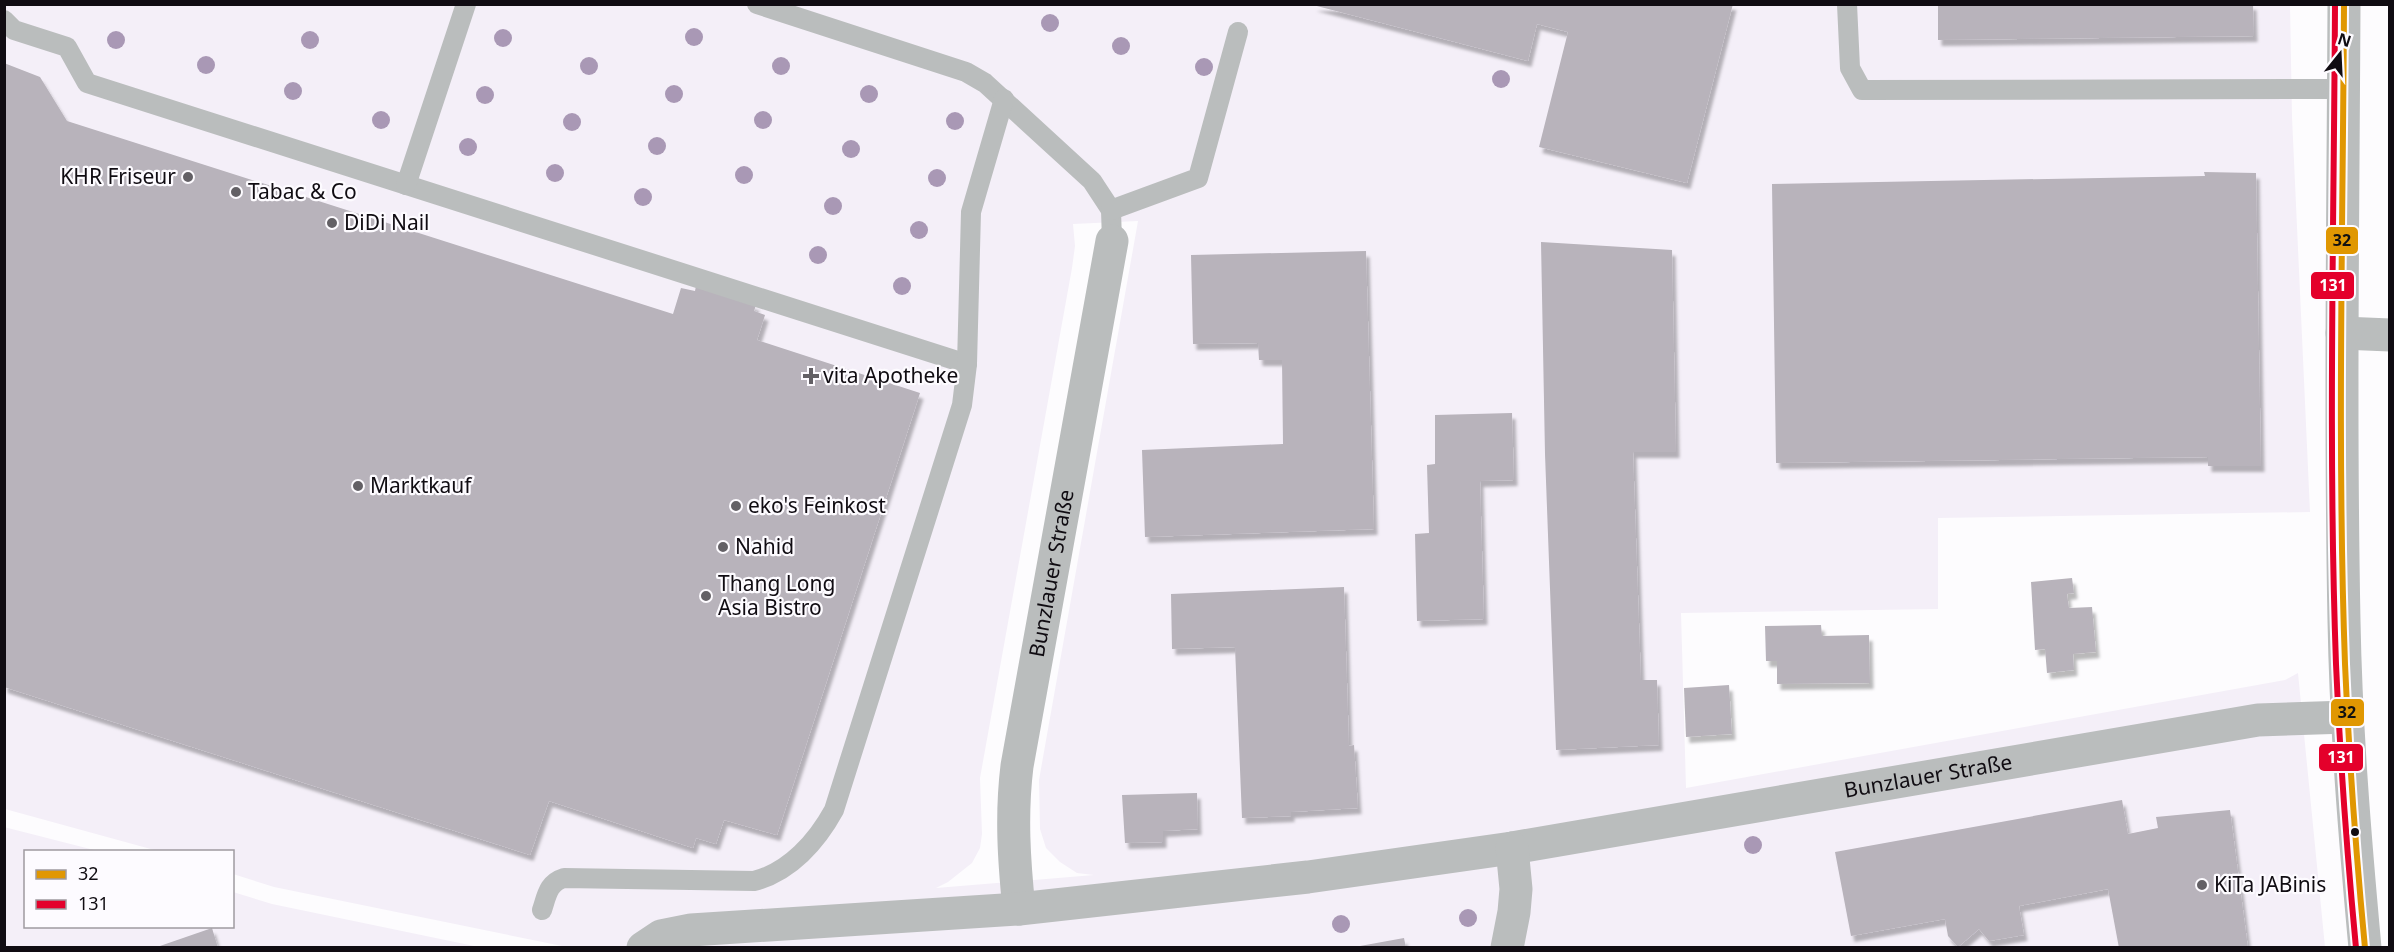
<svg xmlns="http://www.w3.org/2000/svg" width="2394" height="952" viewBox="0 0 2394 952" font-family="'Noto Sans',sans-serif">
  <defs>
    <filter id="shadow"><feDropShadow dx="3.5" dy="6" stdDeviation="1.5" flood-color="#0004"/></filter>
  </defs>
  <rect width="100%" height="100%" fill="#fdfcfe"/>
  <g fill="#f4eff8" fill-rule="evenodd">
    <path d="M4 5H2290L2292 117 2310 512 1938 518V609L1681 613 1686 788 2285 680 2298 673 2325 947H567L274 887 233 874 232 852 158 851 5 809ZM1138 221 1039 780 1040 829 1046 848 1060 862 1077 873 1094 875 936 888 948 882 972 863 980 848 982 834 980 778 1072 268 1075 246 1073 224Z"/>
    <path d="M4 827 98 851 26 852V926H232L233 892 272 904 479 947H5Z"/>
  </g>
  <g fill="#b8b3bb" filter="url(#shadow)">
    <path d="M1733 4 1687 183 1539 147 1568 32 1537 24 1528 61 1313 5Z"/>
    <path d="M1938 4H2253L2254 36 1938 40Z"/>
    <path d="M4 63 40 77 67 121 673 314 681 288 695 291 696 286 756 305 754 311 765 315 757 340 920 393 777 835 724 820 716 844 696 838 693 848 549 801 530 855 4 687Z"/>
    <path d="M2204 172 2256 173 2261 466H2208V457L1776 463 1772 184 2205 176Z"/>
    <path d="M1541 242 1672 250 1676 452H1633L1641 680H1657L1659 745 1556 750 1545 454Z"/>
    <path d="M1366 251 1374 529 1145 537 1142 450 1283 444 1282 360H1259L1258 343 1193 344 1191 255Z"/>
    <path d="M1512 413 1514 480 1480 481 1484 619 1417 621 1415 534 1429 533 1427 465 1435 464V415Z"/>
    <path d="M2072 578 2074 593 2067 594 2069 608 2092 607 2096 652 2073 654 2074 670 2047 673 2045 649 2035 650 2031 582Z"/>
    <path d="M1344 587 1349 746 1354 745 1358 808 1291 812V816L1242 818 1235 647 1172 649 1171 594Z"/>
    <path d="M1821 625 1822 636 1869 635 1870 683 1777 684V661H1766L1765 626Z"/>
    <path d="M1729 685 1732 734 1686 737 1684 688Z"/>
    <path d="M1197 793 1198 829 1163 831V842L1125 843 1122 795Z"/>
    <path d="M2122 800 2128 834 2158 828 2156 817 2230 810 2248 948H2119L2108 889 2019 906 2024 935 1989 941 1979 929 1958 947 1948 936 1945 919 1851 936 1835 852Z"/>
    <path d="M212 928 218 948H157V947Z"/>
    <path d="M1404 938 1406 948H1360V946Z"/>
  </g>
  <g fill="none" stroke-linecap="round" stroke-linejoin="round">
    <g stroke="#babdbd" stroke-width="20">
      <path d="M757 4 966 72 985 83 1092 181 1111 210 1112 241"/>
      <path d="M1847 4 1850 68 1862 90 2344 89"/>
      <path d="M4 20 14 30 67 47 87 83 967 364"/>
      <path d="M406 185 466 4"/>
      <path d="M1111 210 1198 178 1238 32"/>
      <path d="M542 910C547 895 548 883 564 878L754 881C790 872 817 841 834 810L962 405 967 364 971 212 1004 99"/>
    </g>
    <g stroke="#babdbd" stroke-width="33">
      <path d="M2344 4C2343 210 2340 416 2344 621 2346 730 2355 839 2365 948"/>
      <path d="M2342 333 2390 335"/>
      <path id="s1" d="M1019 909C1014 860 1011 815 1017 766L1112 241"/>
      <path id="s2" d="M643 948 661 936 691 930 1019 909 1308 877 1512 848 2258 720 2347 717"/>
      <path d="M1507 948 1514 912 1516 889 1512 848"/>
    </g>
    <defs>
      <path id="bus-1" d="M2344 4C2343 224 2337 444 2345 664 2349 758 2356 853 2365 948"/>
      <path id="bus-2" d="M2335 4C2334 224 2328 444 2336 664 2340 758 2347 853 2356 948"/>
    </defs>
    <use href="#bus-1" stroke="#fdfbff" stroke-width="10"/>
    <use href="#bus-2" stroke="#fdfbff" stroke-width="10"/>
    <use href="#bus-1" stroke="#e09702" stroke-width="6"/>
    <use href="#bus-2" stroke="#e4002b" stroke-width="6"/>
  </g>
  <g fill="#a998b5">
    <circle cx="1050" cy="23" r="9"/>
    <circle cx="694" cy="37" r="9"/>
    <circle cx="503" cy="38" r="9"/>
    <circle cx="116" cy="40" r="9"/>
    <circle cx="310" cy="40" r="9"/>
    <circle cx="1121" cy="46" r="9"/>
    <circle cx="206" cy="65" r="9"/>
    <circle cx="589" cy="66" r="9"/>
    <circle cx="781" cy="66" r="9"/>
    <circle cx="1204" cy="67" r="9"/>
    <circle cx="1501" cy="79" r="9"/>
    <circle cx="293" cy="91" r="9"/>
    <circle cx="674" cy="94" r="9"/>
    <circle cx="869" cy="94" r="9"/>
    <circle cx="485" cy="95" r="9"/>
    <circle cx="381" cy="120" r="9"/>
    <circle cx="763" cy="120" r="9"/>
    <circle cx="955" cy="121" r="9"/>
    <circle cx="572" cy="122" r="9"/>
    <circle cx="657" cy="146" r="9"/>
    <circle cx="468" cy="147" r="9"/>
    <circle cx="851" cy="149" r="9"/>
    <circle cx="555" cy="173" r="9"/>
    <circle cx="744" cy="175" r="9"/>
    <circle cx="937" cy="178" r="9"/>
    <circle cx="643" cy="197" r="9"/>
    <circle cx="833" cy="206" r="9"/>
    <circle cx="919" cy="230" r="9"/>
    <circle cx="818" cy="255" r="9"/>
    <circle cx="902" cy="286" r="9"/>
    <circle cx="1753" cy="845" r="9"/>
    <circle cx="1468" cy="918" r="9"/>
    <circle cx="1341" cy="924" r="9"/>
  </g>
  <g fill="#636065" stroke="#fdfbff" stroke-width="2">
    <circle cx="188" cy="177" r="6"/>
    <circle cx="236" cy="192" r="6"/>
    <circle cx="332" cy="223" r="6"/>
    <path d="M808 367h6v6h6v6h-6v6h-6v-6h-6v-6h6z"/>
    <circle cx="358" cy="486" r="6"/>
    <circle cx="736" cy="506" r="6"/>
    <circle cx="723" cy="547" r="6"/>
    <circle cx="706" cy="596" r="6"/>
    <circle cx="2202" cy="885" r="6"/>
  </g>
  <circle fill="#100c12" stroke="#fdfbff" stroke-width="2" cx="2355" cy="832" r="5"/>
  <g text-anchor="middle" stroke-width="4.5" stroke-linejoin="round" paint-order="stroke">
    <g font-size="21" fill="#100c12" stroke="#fdfbff" text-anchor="start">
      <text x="176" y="184" text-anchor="end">KHR Friseur</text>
      <text x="248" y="199">Tabac &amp; Co</text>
      <text x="344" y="230">DiDi Nail</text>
      <text x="823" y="383">vita Apotheke</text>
      <text x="370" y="493">Marktkauf</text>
      <text x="748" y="513">eko's Feinkost</text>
      <text x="735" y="554">Nahid</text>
      <text x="718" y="591">Thang Long<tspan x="718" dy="24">Asia Bistro</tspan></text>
      <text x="2214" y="892">KiTa JABinis</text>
    </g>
    <g font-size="21" fill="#100c12" stroke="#fdfbff">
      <text dy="7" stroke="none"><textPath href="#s1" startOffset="339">Bunzlauer Straße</textPath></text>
      <text dy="7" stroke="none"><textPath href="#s2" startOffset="1300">Bunzlauer Straße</textPath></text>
    </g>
  </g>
  <g stroke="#fdfbff" stroke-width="2">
    <rect x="2325" y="226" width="34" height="29" rx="6" fill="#e09702"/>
    <rect x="2310" y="271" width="45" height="29" rx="6" fill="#e4002b"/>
    <rect x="2330" y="698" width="35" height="29" rx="6" fill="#e09702"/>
    <rect x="2318" y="743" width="46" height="29" rx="6" fill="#e4002b"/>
  </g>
  <g font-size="16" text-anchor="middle" font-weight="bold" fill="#fff">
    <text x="2333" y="291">131</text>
    <text x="2341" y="763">131</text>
  </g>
  <g font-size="16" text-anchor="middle" font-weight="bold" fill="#111">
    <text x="2342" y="246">32</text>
    <text x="2347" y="718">32</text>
  </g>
  <rect width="2394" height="952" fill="none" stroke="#100c12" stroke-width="12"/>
  <rect x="24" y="850" width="210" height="78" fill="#fdfbff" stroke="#9e9ba0" stroke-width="1.5"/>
  <rect x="36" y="870" width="30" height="9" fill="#e09702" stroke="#9e9ba0" stroke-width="1.5"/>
  <text x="78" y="880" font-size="18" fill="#100c12">32</text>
  <rect x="36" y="900" width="30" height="9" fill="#e4002b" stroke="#9e9ba0" stroke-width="1.5"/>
  <text x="78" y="910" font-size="18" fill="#100c12">131</text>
  <g transform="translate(2340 54) rotate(18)" stroke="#fdfbff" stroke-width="4.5" paint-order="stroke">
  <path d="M0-4.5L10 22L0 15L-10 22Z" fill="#100c12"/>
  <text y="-9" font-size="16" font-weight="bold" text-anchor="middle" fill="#100c12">N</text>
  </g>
</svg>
